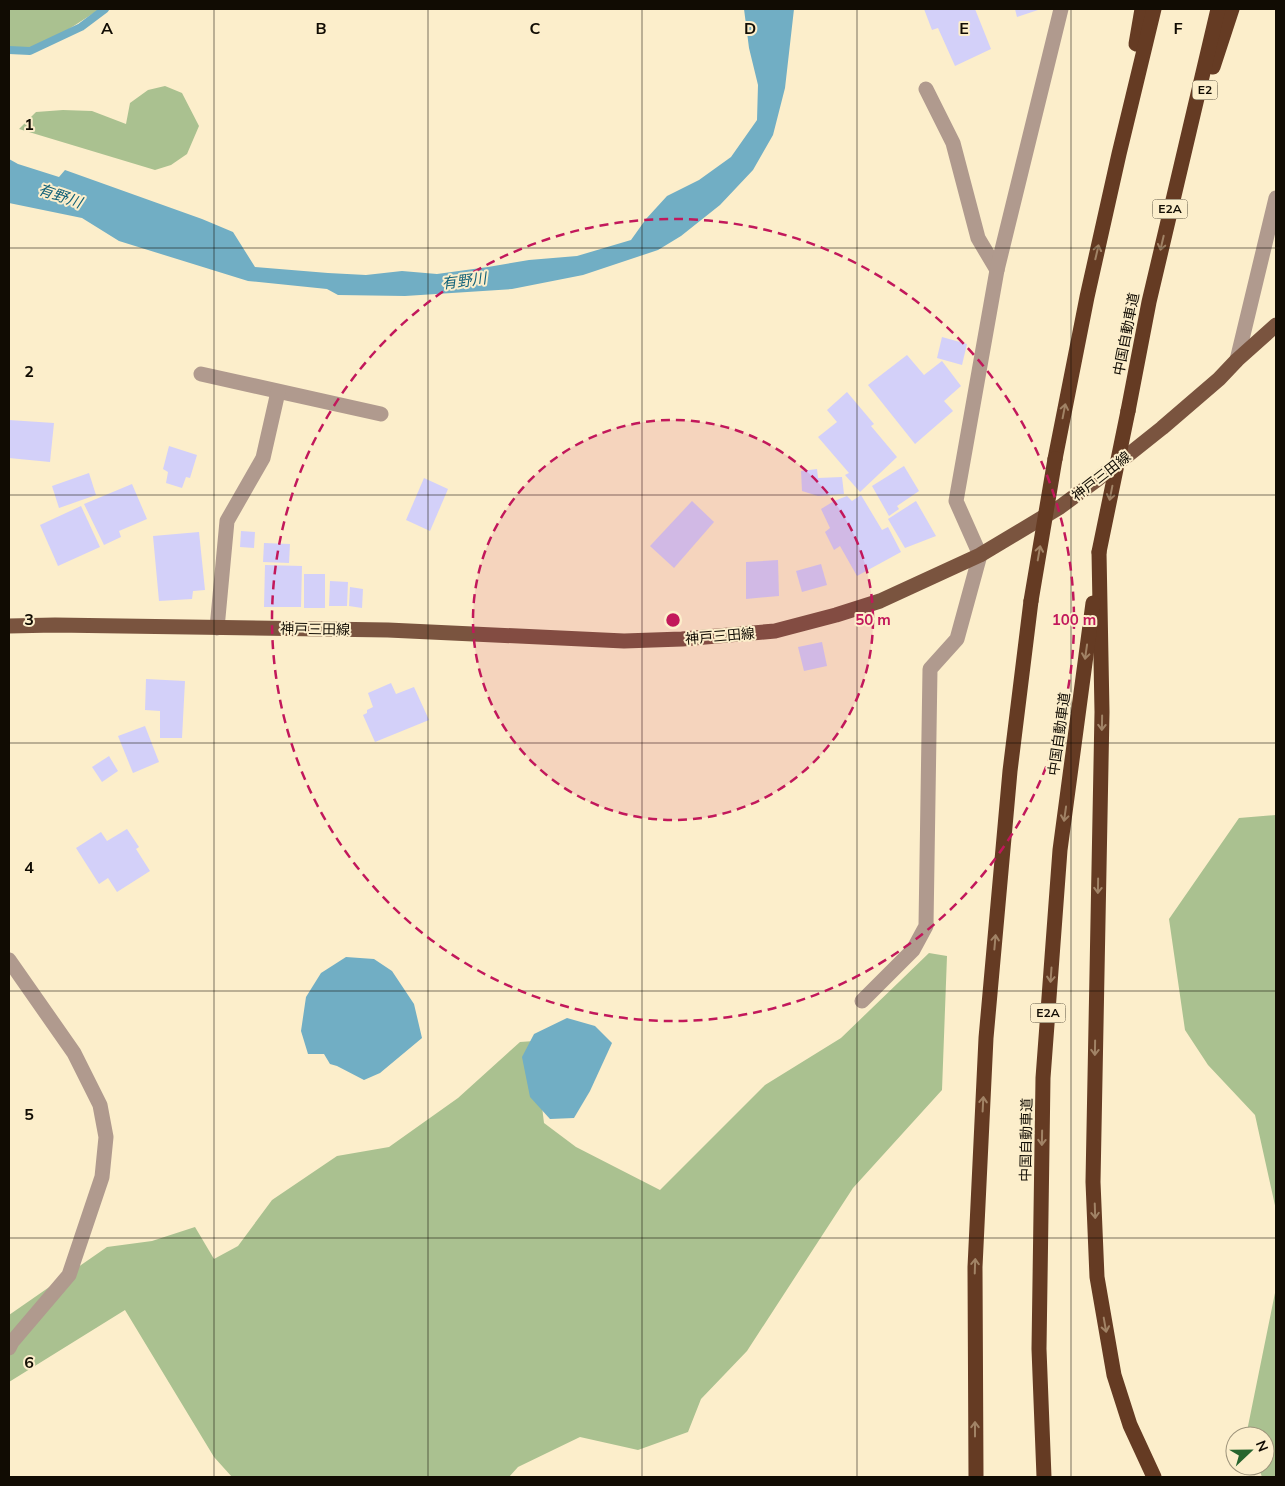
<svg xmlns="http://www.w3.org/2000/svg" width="1285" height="1486" viewBox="0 0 1285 1486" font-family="Mulish,'Noto Sans JP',sans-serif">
  <rect width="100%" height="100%" fill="#fceecb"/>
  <g fill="#aac190">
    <path d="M9 9H100L44 45 9 52Z"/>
    <path d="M165 86 182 93 199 126 187 154 171 165 155 170 19 129 36 112 63 110 92 111 126 124 130 103 148 90Z"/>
    <path d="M1276 815V1210L1255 1115 1208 1065 1185 1030 1169 919 1239 818Z"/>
    <path d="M929 953 947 956 942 1090 853 1188 747 1351 701 1399 688 1432 638 1450 580 1437 518 1467 509 1477H232L214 1457 125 1310 9 1382V1315L107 1247 152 1241 195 1227 214 1259 238 1246 272 1200 337 1156 389 1147 458 1098 520 1042 534 1041 544 1123 576 1147 660 1190 765 1085 841 1038Z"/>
    <path d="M1276 1288V1477H1262L1258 1466H1265V1436H1246Z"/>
  </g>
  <g fill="#71aec4">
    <path d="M744 9H794L785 88 773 135 753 170 720 205 681 236 658 250 583 275 512 289 405 296 338 295 327 289 248 281 119 241 82 218 9 203V159L18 164 59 177 65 170 202 219 233 232 255 267 328 273 366 275 402 271 437 274 488 267 529 260 577 256 631 240 646 219 667 196 699 180 731 157 757 120 758 85 749 48Z"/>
    <path d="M346 957 374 959 392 971 414 1004 422 1038 380 1073 364 1080 337 1066 330 1064 324 1054H308L301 1031 306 997 321 973Z"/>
    <path d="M567 1018 595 1026 612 1043 590 1091 574 1118 550 1119 530 1097 522 1057 534 1034Z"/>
  </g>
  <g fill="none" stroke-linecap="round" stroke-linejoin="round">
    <path stroke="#71aec4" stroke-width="8" d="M9 50 30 51 81 27 105 9"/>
  </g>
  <g fill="#d3d0f9">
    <path d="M924 9H975L991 49 955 66 938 28 932 30Z"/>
    <path d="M1015 9H1041L1017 17Z"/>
    <path d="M942 337 967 344 962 365 937 358Z"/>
    <path d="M907 355 924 375 942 361 961 386 944 401 953 411 915 444 868 385Z"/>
    <path d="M847 392 874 424 871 426 897 457 860 492 845 475 849 473 818 437 837 422 827 410Z"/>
    <path d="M9 420 54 423 50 462 9 458Z"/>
    <path d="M169 446 197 455 190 478 186 477 182 488 166 483 168 472 163 469Z"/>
    <path d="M904 466 919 491 897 506 899 509 889 516 872 486Z"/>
    <path d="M817 469 818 478 842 477 844 494 818 496 802 491 801 471Z"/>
    <path d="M89 473 96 495 59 508 52 486Z"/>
    <path d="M424 478 448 489 430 531 406 520Z"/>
    <path d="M132 484 147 519 119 531 121 537 104 545 84 504Z"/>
    <path d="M861 495 882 530 888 527 901 552 857 576 840 546 834 550 825 532 830 528 821 509 834 501 847 496 852 501Z"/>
    <path d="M692 501 714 522 674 568 650 546Z"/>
    <path d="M916 501 936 536 905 548 888 519Z"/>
    <path d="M81 506 100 547 58 566 40 525Z"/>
    <path d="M241 531 255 532 254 548 240 547Z"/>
    <path d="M199 532 205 590 193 591 192 599 159 601 153 536Z"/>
    <path d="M264 543 290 544 289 563 263 562Z"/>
    <path d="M778 560 779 596 746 599V562Z"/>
    <path d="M821 564 827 585 802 592 796 571Z"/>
    <path d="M265 565 302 566 301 607H264Z"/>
    <rect x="304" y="574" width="21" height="34"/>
    <path d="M330 581 348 582 347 606H329Z"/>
    <path d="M350 587 363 589 362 608 349 606Z"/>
    <path d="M822 642 827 666 804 671 798 647Z"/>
    <path d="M146 679 185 681 182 738H160V711L145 710Z"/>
    <path d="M391 683 396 694 414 687 429 720 375 742 363 715 367 713V710L373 707 368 693Z"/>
    <path d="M145 726 159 762 133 773 118 736Z"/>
    <path d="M109 756 118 771 102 782 92 767Z"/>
    <path d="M127 829 139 847 136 849 150 871 117 892 108 878 99 884 76 848 101 832 107 841Z"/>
  </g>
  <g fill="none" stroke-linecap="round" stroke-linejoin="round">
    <g stroke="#b09a8e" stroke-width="15">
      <path d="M926 89 953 143 978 238 997 270"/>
      <path d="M1237 360 1276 198"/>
      <path d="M201 374 381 414"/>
      <path d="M217 628 227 521 263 458 278 392"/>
      <path d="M9 960 74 1053 100 1105 106 1137 102 1177 69 1275 12 1342 9 1348"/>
      <path d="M862 1001 913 950 926 926 930 669 957 639 980 555 956 501 997 270 1061 9"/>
    </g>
    <path stroke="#7a543f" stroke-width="15" d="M9 626 55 625 388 630 624 641 682 639 775 631 836 615 880 601 980 555 1060 507 1098 479 1162 428 1219 379 1237 360 1276 325"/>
    <g stroke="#653b23" stroke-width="15">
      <path d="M1136 44 1142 9"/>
      <path d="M1213 67 1232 9"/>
      <path d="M1128 411 1149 302 1218 9"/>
      <path d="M1055 459 1087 297 1119 154 1154 9"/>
      <path d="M1099 552 1102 712 1093 1182 1097 1277 1114 1375 1130 1425 1154 1477"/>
      <path d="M976 1477 975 1267 986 1038 1010 771 1031 601"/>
      <path d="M1044 1477 1039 1349 1043 1078 1060 850 1093 603"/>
    </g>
    <g stroke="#653b23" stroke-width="15">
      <path d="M1099 552 1128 411"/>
      <path d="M1031 601 1055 459"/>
    </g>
  </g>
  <defs><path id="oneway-shaft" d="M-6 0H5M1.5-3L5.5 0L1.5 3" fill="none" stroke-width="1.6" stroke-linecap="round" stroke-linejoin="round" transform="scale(1.25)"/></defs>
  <g stroke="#a18366">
    <use href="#oneway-shaft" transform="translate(1162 243) rotate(103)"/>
    <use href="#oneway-shaft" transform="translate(1097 252) rotate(-77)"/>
    <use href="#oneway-shaft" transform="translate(1064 411) rotate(-79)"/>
    <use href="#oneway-shaft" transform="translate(1111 493) rotate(101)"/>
    <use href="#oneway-shaft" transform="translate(1039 553) rotate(-80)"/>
    <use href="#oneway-shaft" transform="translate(1086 652) rotate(98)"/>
    <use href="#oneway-shaft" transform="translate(1102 723) rotate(91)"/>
    <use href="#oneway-shaft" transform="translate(1065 814) rotate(98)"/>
    <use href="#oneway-shaft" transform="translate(1098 886) rotate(91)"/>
    <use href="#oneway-shaft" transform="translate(995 942) rotate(-85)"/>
    <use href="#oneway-shaft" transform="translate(1051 975) rotate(94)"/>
    <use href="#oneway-shaft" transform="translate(1095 1048) rotate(91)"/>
    <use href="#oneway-shaft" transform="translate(983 1104) rotate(-87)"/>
    <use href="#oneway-shaft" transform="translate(1042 1138) rotate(91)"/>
    <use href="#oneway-shaft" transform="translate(1095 1211) rotate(88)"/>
    <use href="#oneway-shaft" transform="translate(975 1266) rotate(-88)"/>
    <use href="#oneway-shaft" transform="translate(1105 1325) rotate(80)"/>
    <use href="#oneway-shaft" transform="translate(975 1429) rotate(-90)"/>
  </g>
  <path fill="none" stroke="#110c03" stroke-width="1" stroke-opacity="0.55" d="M214 9V1477M428 9V1477M642 9V1477M857 9V1477M1071 9V1477M9 248H1276M9 495H1276M9 743H1276M9 991H1276M9 1238H1276"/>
  <circle cx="673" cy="620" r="200" fill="#c2185b" fill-opacity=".12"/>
  <g fill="none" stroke="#c2185b" stroke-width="2.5" stroke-dasharray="9 6">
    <circle cx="673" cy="620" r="200"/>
    <circle cx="673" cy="620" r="401"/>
  </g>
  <g text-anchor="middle" stroke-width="4" stroke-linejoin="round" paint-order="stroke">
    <g fill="#fceecb" stroke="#58503f" stroke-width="1">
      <rect x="1192.5" y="80.5" width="25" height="19" rx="4"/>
      <rect x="1152.5" y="199.5" width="35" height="19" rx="4"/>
      <rect x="1030.5" y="1003.5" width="35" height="19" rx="4"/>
    </g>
    <g font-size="12" font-weight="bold" fill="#110c03">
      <text x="1205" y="94">E2</text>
      <text x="1170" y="213">E2A</text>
      <text x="1048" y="1017">E2A</text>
    </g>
    <g font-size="14" fill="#110c03" stroke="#fceecb">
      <text transform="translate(1126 334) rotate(-79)" y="5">中国自動車道</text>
      <text transform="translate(1101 476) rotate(-38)" y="5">神戸三田線</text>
      <text transform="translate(315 629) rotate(1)" y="5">神戸三田線</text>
      <text transform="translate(720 636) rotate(-5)" y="5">神戸三田線</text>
      <text transform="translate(1059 734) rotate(-82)" y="5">中国自動車道</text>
      <text transform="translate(1026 1140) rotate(-89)" y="5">中国自動車道</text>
    </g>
    <g font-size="15" font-style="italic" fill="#116178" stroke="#fceecb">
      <text transform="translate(60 196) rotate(19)" y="5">有野川</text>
      <text transform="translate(464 281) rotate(-7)" y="5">有野川</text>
    </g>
  </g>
  <g font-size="16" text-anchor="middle" font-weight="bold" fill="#110c03" stroke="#fceecb" stroke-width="4" stroke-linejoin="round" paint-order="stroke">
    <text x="107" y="34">A</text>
    <text x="321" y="34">B</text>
    <text x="535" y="34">C</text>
    <text x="750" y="34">D</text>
    <text x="964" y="34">E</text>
    <text x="1178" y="34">F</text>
    <text x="29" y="130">1</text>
    <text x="29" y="377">2</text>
    <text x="29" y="625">3</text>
    <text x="29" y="873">4</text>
    <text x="29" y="1120">5</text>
    <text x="29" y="1368">6</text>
  </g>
  <circle cx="673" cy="620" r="8" fill="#c2185b" stroke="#fceecb" stroke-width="2.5"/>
  <g font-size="15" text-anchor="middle" font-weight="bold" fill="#c2185b" stroke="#fceecb" stroke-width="4" stroke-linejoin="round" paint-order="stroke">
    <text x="873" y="625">50 m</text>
    <text x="1074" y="625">100 m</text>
  </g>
  <rect width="1285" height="1486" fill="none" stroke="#110c03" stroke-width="20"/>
  <g transform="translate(1250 1451) rotate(68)"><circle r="24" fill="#fceecb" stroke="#9e947b"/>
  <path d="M0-4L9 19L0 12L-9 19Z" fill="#27652e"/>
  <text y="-8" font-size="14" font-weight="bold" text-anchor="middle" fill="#110c03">N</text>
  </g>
</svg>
